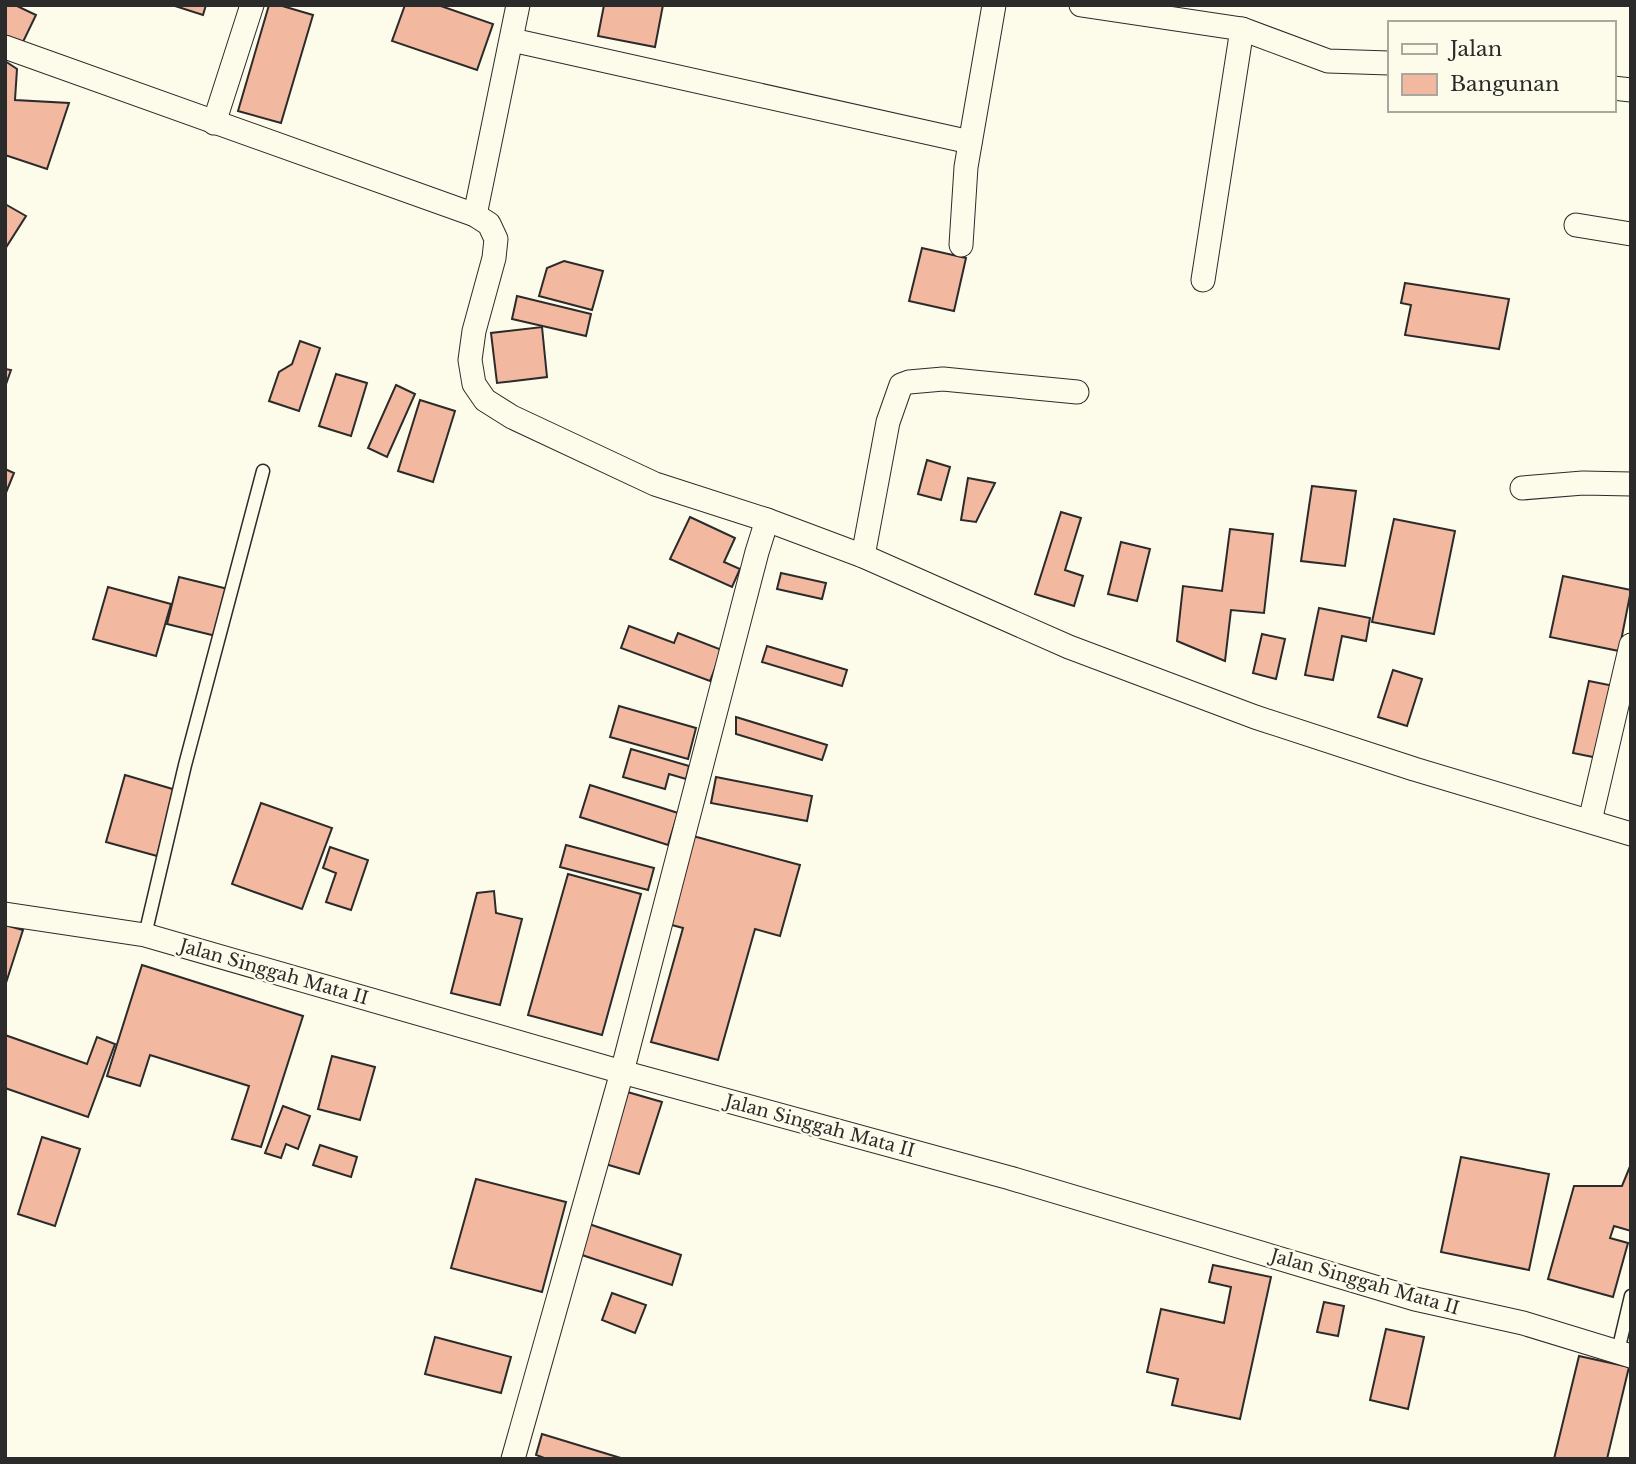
<svg xmlns="http://www.w3.org/2000/svg" width="1636" height="1464" viewBox="0 0 1636 1464" font-family="'Libre Baskerville',serif">
  <rect width="100%" height="100%" fill="#fdfbea"/>
  <g fill="#f2b8a0" stroke="#2b2b2b" stroke-width="2">
    <path d="M5 5H15L36 15 21 46 5 39Z"/>
    <path d="M172 5H206L203 15Z"/>
    <path d="M269 5H279L313 15 281 123 238 111Z"/>
    <path d="M405 5H438L493 24 477 70 392 41Z"/>
    <path d="M604 5H663L655 47 598 36Z"/>
    <path d="M5 61 17 69 15 100 69 103 47 169 5 155Z"/>
    <path d="M5 204 26 216 5 249Z"/>
    <path d="M922 248 966 258 954 311 909 301Z"/>
    <path d="M564 261 603 271 592 310 539 296 547 268Z"/>
    <path d="M1405 283 1509 299 1499 349 1405 335 1411 305 1401 303Z"/>
    <path d="M517 296 591 314 586 336 512 319Z"/>
    <path d="M542 327 547 377 497 383 491 333Z"/>
    <path d="M300 341 320 348 299 411 269 401 279 372 292 364Z"/>
    <path d="M5 369 11 370 5 387Z"/>
    <path d="M336 374 367 383 351 436 319 426Z"/>
    <path d="M396 385 415 394 387 457 368 448Z"/>
    <path d="M420 400 455 411 433 482 398 471Z"/>
    <path d="M927 460 950 467 941 500 918 494Z"/>
    <path d="M5 469 14 473 5 495Z"/>
    <path d="M968 478 995 483 976 522 961 520Z"/>
    <path d="M1312 486 1356 491 1345 566 1301 561Z"/>
    <path d="M1061 512 1081 518 1065 570 1083 576 1074 606 1035 594Z"/>
    <path d="M690 517 735 538 724 562 740 569 732 587 670 559Z"/>
    <path d="M1394 519 1455 531 1434 634 1372 622Z"/>
    <path d="M1230 529 1273 534 1264 613 1231 610 1225 661 1177 641 1183 586 1222 591Z"/>
    <path d="M1121 542 1150 549 1137 601 1108 594Z"/>
    <path d="M781 573 826 583 822 599 777 589Z"/>
    <path d="M1563 576 1631 590 1619 651 1550 637Z"/>
    <path d="M179 577 228 589 216 636 167 624Z"/>
    <path d="M108 587 171 604 156 656 93 639Z"/>
    <path d="M1319 608 1370 618 1366 641 1342 636 1333 680 1305 675Z"/>
    <path d="M629 626 674 643 678 633 722 650 710 681 621 648Z"/>
    <path d="M1262 634 1285 639 1276 679 1253 673Z"/>
    <path d="M767 646 847 670 842 686 762 662Z"/>
    <path d="M1393 670 1422 679 1407 726 1378 717Z"/>
    <path d="M1589 681 1619 687 1603 759 1573 753Z"/>
    <path d="M619 706 696 728 688 759 610 737Z"/>
    <path d="M736 717 827 745 822 760 736 734Z"/>
    <path d="M631 749 689 766 686 779 669 774 665 789 623 777Z"/>
    <path d="M125 775 176 790 157 856 106 842Z"/>
    <path d="M716 777 812 796 807 821 711 803Z"/>
    <path d="M590 785 678 813 668 845 580 817Z"/>
    <path d="M261 803 332 828 302 909 232 884Z"/>
    <path d="M693 836 800 865 780 936 755 929 718 1060 651 1042 683 928 668 924Z"/>
    <path d="M566 845 654 868 648 890 560 867Z"/>
    <path d="M330 847 368 860 351 910 326 902 336 873 323 868Z"/>
    <path d="M568 874 641 894 602 1035 528 1015Z"/>
    <path d="M494 891 496 913 522 919 500 1005 451 993 477 893Z"/>
    <path d="M5 925 23 930 5 986Z"/>
    <path d="M142 965 303 1016 261 1147 232 1139 249 1086 150 1055 140 1086 107 1076Z"/>
    <path d="M5 1035 87 1064 97 1037 115 1044 88 1117 5 1088Z"/>
    <path d="M332 1056 375 1067 360 1120 318 1109Z"/>
    <path d="M624 1091 662 1102 639 1174 602 1163Z"/>
    <path d="M283 1106 310 1116 298 1149 286 1144 281 1158 265 1153Z"/>
    <path d="M42 1137 80 1149 55 1226 18 1214Z"/>
    <path d="M320 1145 357 1157 351 1177 313 1165Z"/>
    <path d="M1461 1157 1549 1174 1529 1270 1441 1252Z"/>
    <path d="M1631 1164V1231L1614 1226 1610 1238 1628 1243 1613 1297 1548 1279 1574 1186H1622Z"/>
    <path d="M476 1179 566 1202 542 1292 451 1268Z"/>
    <path d="M586 1223 681 1255 672 1285 576 1253Z"/>
    <path d="M1213 1265 1271 1277 1240 1419 1172 1405 1178 1379 1147 1372 1161 1309 1224 1323 1231 1287 1209 1282Z"/>
    <path d="M612 1293 646 1305 635 1333 602 1320Z"/>
    <path d="M1324 1302 1344 1306 1338 1336 1317 1332Z"/>
    <path d="M1386 1329 1424 1337 1408 1409 1370 1400Z"/>
    <path d="M435 1337 511 1357 501 1393 425 1374Z"/>
    <path d="M1579 1356 1629 1367 1607 1459H1554Z"/>
    <path d="M542 1434 624 1459H547L536 1455Z"/>
  </g>
  <g fill="none" stroke-linecap="round" stroke-linejoin="round">
    <defs>
      <g id="service">
        <path d="M145 935 185 765 263 471"/>
        <path d="M1618 1351 1631 1296"/>
      </g>
      <g id="minor">
        <path d="M1081 5 1242 29 1328 61 1389 63"/>
        <path d="M512 40 970 142"/>
        <path d="M5 47 475 215 489 224 496 239 494 258 474 331 470 360 474 384 485 400 512 417 655 484 767 520 863 556 1069 647 1255 717 1414 769 1631 834"/>
        <path d="M1613 88 1631 90"/>
        <path d="M214 123 252 5"/>
        <path d="M475 215 518 5"/>
        <path d="M1576 225 1631 234"/>
        <path d="M961 245 966 167 994 5"/>
        <path d="M1203 280 1242 29"/>
        <path d="M1522 488 1583 483 1631 484"/>
        <path d="M863 556 888 422 901 385 909 382 943 379 1077 392"/>
        <path d="M1590 821 1631 645"/>
        <path d="M5 914 145 935 622 1072 1010 1178 1415 1299 1523 1323 1631 1356"/>
        <path d="M513 1459 622 1072 757 552 767 520"/>
      </g>
    </defs>
    <use href="#service" stroke="#2b2b2b" stroke-width="15"/>
    <use href="#minor" stroke="#2b2b2b" stroke-width="25"/>
    <use href="#service" stroke="#fdfbea" stroke-width="12"/>
    <use href="#minor" stroke="#fdfbea" stroke-width="23"/>
  </g>
  <g text-anchor="middle" stroke-width="5" stroke-linejoin="round" paint-order="stroke">
    <g font-size="18" fill="#2b2b2b" stroke="#fdfbea">
      <text transform="translate(274 972) rotate(16)" y="6">Jalan Singgah Mata II</text>
      <text transform="translate(820 1126) rotate(15)" y="6">Jalan Singgah Mata II</text>
      <text transform="translate(1365 1282) rotate(16)" y="6">Jalan Singgah Mata II</text>
    </g>
  </g>
  <rect width="1636" height="1464" fill="none" stroke="#2b2b2b" stroke-width="14"/>
  <rect x="1388" y="21" width="228" height="91" fill="#fdfbea" stroke="#a9a89e" stroke-width="2"/>
  <rect x="1402" y="44" width="35" height="10" fill="#fdfbea" stroke="#a9a89e" stroke-width="2"/>
  <text x="1450" y="56" font-size="21" fill="#2b2b2b">Jalan</text>
  <rect x="1402" y="74" width="35" height="21" fill="#f2b8a0" stroke="#a9a89e" stroke-width="2"/>
  <text x="1450" y="91" font-size="21" fill="#2b2b2b">Bangunan</text>
</svg>
